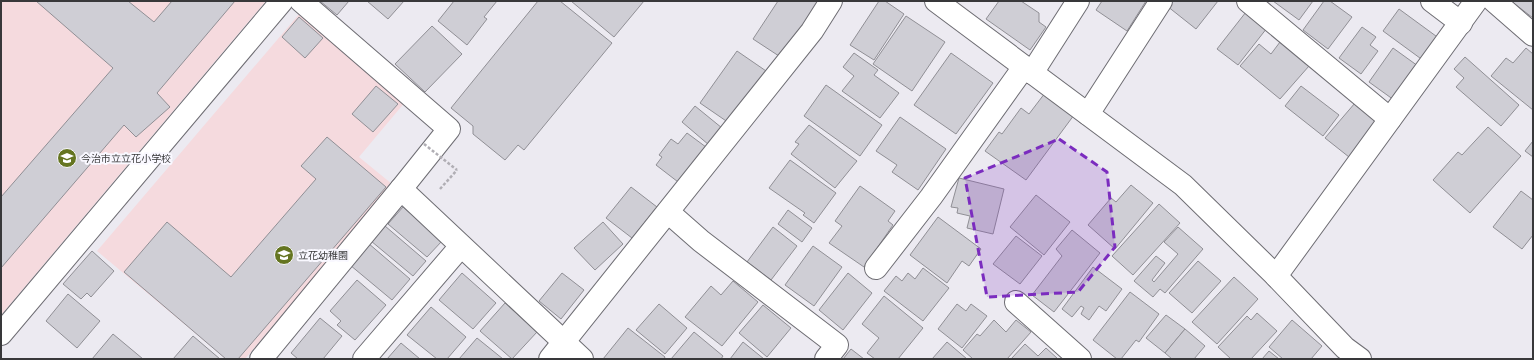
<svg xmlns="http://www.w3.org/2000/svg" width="1534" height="360" viewBox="0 0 1534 360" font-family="'DM Sans','Noto Sans JP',sans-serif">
  <rect width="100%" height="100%" fill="#eceaf1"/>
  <g fill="#f5dade">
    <path d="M1 1H266L1 315Z"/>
    <path d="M300 13 406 101 359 157 392 184 245 359H226L97 251Z"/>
  </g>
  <g fill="#cfced5" stroke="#908f95">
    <path d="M36 1H128L154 22 172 1H235L157 93 170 107 136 137 124 125 1 268V197L113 68Z"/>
    <path d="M320 1H349L337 15Z"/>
    <path d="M367 1H404L388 19Z"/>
    <path d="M454 1H497L484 17 487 19 467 45 438 21Z"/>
    <path d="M538 1H560L612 43 524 150 518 145 505 160 473 134V126L451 108Z"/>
    <path d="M571 1H644L614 37Z"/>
    <path d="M778 1H815L818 3 782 58 753 39Z"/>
    <path d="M879 1H885L904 14 874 60 850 45Z"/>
    <path d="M999 1H1021L1039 13V22L1046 27 1030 50 986 19Z"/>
    <path d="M1102 1H1146L1127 31 1096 10Z"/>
    <path d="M1172 1H1218L1196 29 1167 6Z"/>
    <path d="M1273 1H1313L1299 20Z"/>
    <path d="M1324 1H1330L1352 17 1328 49 1303 30Z"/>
    <path d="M1511 1H1533V18Z"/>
    <path d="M1399 9 1440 39 1424 61 1383 31Z"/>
    <path d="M1246 12 1267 28 1238 65 1217 49Z"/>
    <path d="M906 16 945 42 912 91 873 64Z"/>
    <path d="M299 17 323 38 305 58 282 37Z"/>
    <path d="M432 26 462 54 425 92 395 64Z"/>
    <path d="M1362 27 1376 37 1370 45 1378 51 1361 74 1339 58Z"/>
    <path d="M1280 42 1309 66 1280 99 1240 66 1259 44 1271 54Z"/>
    <path d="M1393 48 1418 66 1394 100 1369 82Z"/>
    <path d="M1526 48 1533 54V110L1491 76 1506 58 1513 63Z"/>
    <path d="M737 51 769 73 732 125 700 103Z"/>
    <path d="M854 53 878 70 874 75 899 93 880 118 842 91 854 76 843 67Z"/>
    <path d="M951 53 993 83 956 134 914 105Z"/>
    <path d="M1465 57 1519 105 1501 126 1456 87 1464 78 1454 69Z"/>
    <path d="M826 85 882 125 860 156 804 116Z"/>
    <path d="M376 86 398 104 373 132 352 114Z"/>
    <path d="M1301 86 1339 115 1323 136 1285 106Z"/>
    <path d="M1045 93 1074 115 1026 180 985 151 999 132 1002 134 1021 108 1029 114Z"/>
    <path d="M1355 103 1378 122 1349 157 1325 138Z"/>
    <path d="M695 106 722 128 709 145 682 122Z"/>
    <path d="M900 117 946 149 918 190 892 172 897 165 876 151Z"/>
    <path d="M809 125 857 161 835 188 791 154 799 144 795 142Z"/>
    <path d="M1488 127 1521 156 1470 213 1433 180 1458 152 1462 155Z"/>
    <path d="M687 133 710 150 682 185 656 165 662 157 659 155 671 139 678 144Z"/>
    <path d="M327 137 386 187 238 359H226L124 272 167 222 231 277 316 179 301 166Z"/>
    <path d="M1533 141V157L1525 151Z"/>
    <path d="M790 160 836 193 814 223 803 215 805 213 769 188Z"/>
    <path d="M959 178 1004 189 993 234 967 228 970 216 957 213 958 208 951 207Z"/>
    <path d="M1131 185 1153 203 1115 249 1088 225 1111 198 1116 202Z"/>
    <path d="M860 186 895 211 888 221 893 225 864 267 829 243 842 226 835 221Z"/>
    <path d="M631 187 657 207 632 238 606 218Z"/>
    <path d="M1521 191 1533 200V235L1522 249 1493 227Z"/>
    <path d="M1036 195 1070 222 1044 255 1010 227Z"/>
    <path d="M1159 204 1180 223 1133 275 1112 256Z"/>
    <path d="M403 207 442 241 427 257 388 224Z"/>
    <path d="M788 210 812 228 802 242 778 224Z"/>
    <path d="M938 217 981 249 969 266 962 261 947 283 910 255Z"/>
    <path d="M603 222 623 244 595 270 574 248Z"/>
    <path d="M385 226 426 261 413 276 371 241Z"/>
    <path d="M773 227 797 246 771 280 747 262Z"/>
    <path d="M1178 227 1203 249 1165 293 1160 289 1153 297 1134 281 1156 256 1165 263 1152 280 1154 282 1178 254 1164 242Z"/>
    <path d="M1072 230 1100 253 1054 312 1032 295 1062 256 1056 249Z"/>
    <path d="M1016 236 1042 256 1020 284 993 264Z"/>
    <path d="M368 243 410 279 392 300 350 265Z"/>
    <path d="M813 246 842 267 814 306 785 285Z"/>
    <path d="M92 251 114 271 91 297 87 293 81 299 63 284Z"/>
    <path d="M1198 261 1221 281 1192 313 1169 293Z"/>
    <path d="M1093 267 1122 289 1106 311 1099 306 1089 320 1081 314 1084 308 1081 306 1072 317 1062 309Z"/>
    <path d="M923 268 949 288 923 321 884 291 896 276 902 281 908 273 915 279Z"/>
    <path d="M462 273 496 303 473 329 439 300Z"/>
    <path d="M562 273 584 290 561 319 539 301Z"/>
    <path d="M848 273 872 293 843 330 819 310Z"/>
    <path d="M1234 277 1258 299 1217 344 1192 322Z"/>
    <path d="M357 280 386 305 355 340 337 325 341 321 330 311Z"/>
    <path d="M733 281 758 302 722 346 685 317 711 286 721 295Z"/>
    <path d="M1130 292 1159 314 1139 342 1136 340 1121 359H1117L1093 340Z"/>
    <path d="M68 294 100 321 77 348 46 321Z"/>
    <path d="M884 296 923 328 898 359H875L867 353 879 338 862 324Z"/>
    <path d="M505 303 537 332 512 359 480 331Z"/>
    <path d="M659 304 687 328 665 354 636 330Z"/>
    <path d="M957 304 966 311 971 304 987 316 962 348 938 329Z"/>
    <path d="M763 305 791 328 767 357 739 333Z"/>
    <path d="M431 307 466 337 447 359H437L407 335Z"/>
    <path d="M1257 313 1277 331 1251 359H1231L1218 347 1247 316 1251 320Z"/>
    <path d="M1166 315 1185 329 1165 353 1146 338Z"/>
    <path d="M320 318 342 336 323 359H298L291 353Z"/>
    <path d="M994 320 1006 332 1016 320 1031 332 1007 359H973L963 350 977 334 980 336Z"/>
    <path d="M1292 320 1322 346 1311 359H1283L1269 347Z"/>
    <path d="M628 328 665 357 664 359H603Z"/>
    <path d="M1185 329 1205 346 1194 359H1172L1165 353Z"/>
    <path d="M694 332 723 356 721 359H671Z"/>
    <path d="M113 334 143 359H92Z"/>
    <path d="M193 336 220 359H173Z"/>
    <path d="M477 338 503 359H459Z"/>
    <path d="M743 342 764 359H730Z"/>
    <path d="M947 342 967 359H932Z"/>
    <path d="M401 343 420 359H387Z"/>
    <path d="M1025 344 1038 356 1046 348 1058 359H1011Z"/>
    <path d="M851 349 864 359H843Z"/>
    <path d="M1269 351 1279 359H1262Z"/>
  </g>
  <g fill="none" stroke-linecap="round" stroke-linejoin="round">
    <defs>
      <g id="minor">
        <path d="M301 1 449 129 401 189 582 359"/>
        <path d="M936 1 1183 185 1276 276 1345 348 1360 359"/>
        <path d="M1248 1 1390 119"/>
        <path d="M1432 1 1461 23"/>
        <path d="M1494 1 1533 35"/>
        <path d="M1032 73 1078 1"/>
        <path d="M1088 114 1161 1"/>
        <path d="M668 212 701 241 837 345 826 359"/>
        <path d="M876 268 931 197 1024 67"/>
        <path d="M1276 276 1476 1"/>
        <path d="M1016 302 1080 359"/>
        <path d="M1 334 282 1"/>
        <path d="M261 359 401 189"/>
        <path d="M364 359 461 246"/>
        <path d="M550 359 812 31 831 1"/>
      </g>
    </defs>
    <use href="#minor" stroke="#6e6d73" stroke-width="24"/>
    <path stroke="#b0aeb4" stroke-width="2.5" stroke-dasharray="3 2" stroke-linecap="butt" d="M440 189 457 170"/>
    <use href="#minor" stroke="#fff" stroke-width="22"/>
    <path stroke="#b0aeb4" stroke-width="2.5" stroke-dasharray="3 2" stroke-linecap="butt" d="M424 144 457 170"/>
  </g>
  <path fill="#7b2cbf" fill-opacity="0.2" stroke="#7b2cbf" stroke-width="3" stroke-dasharray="8 5" stroke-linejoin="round" d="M1059 139 1107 172 1115 247 1078 292 987 297 965 178Z"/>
  <defs>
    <symbol id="school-disc" viewBox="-11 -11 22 22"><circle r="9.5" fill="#657521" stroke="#f9f8ff"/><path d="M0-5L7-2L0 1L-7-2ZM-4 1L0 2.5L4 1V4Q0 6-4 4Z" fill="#fff"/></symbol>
  </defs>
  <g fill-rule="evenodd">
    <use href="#school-disc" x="56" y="147" width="22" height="22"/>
    <use href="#school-disc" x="273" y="244" width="22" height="22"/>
  </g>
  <g text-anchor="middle" stroke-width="4" stroke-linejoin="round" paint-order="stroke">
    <g font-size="10" fill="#38383a" stroke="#f9f8ff" text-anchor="start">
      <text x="81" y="162">今治市立立花小学校</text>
      <text x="298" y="259">立花幼稚園</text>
    </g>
  </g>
  <rect width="1534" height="360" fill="none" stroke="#38383a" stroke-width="4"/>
</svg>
